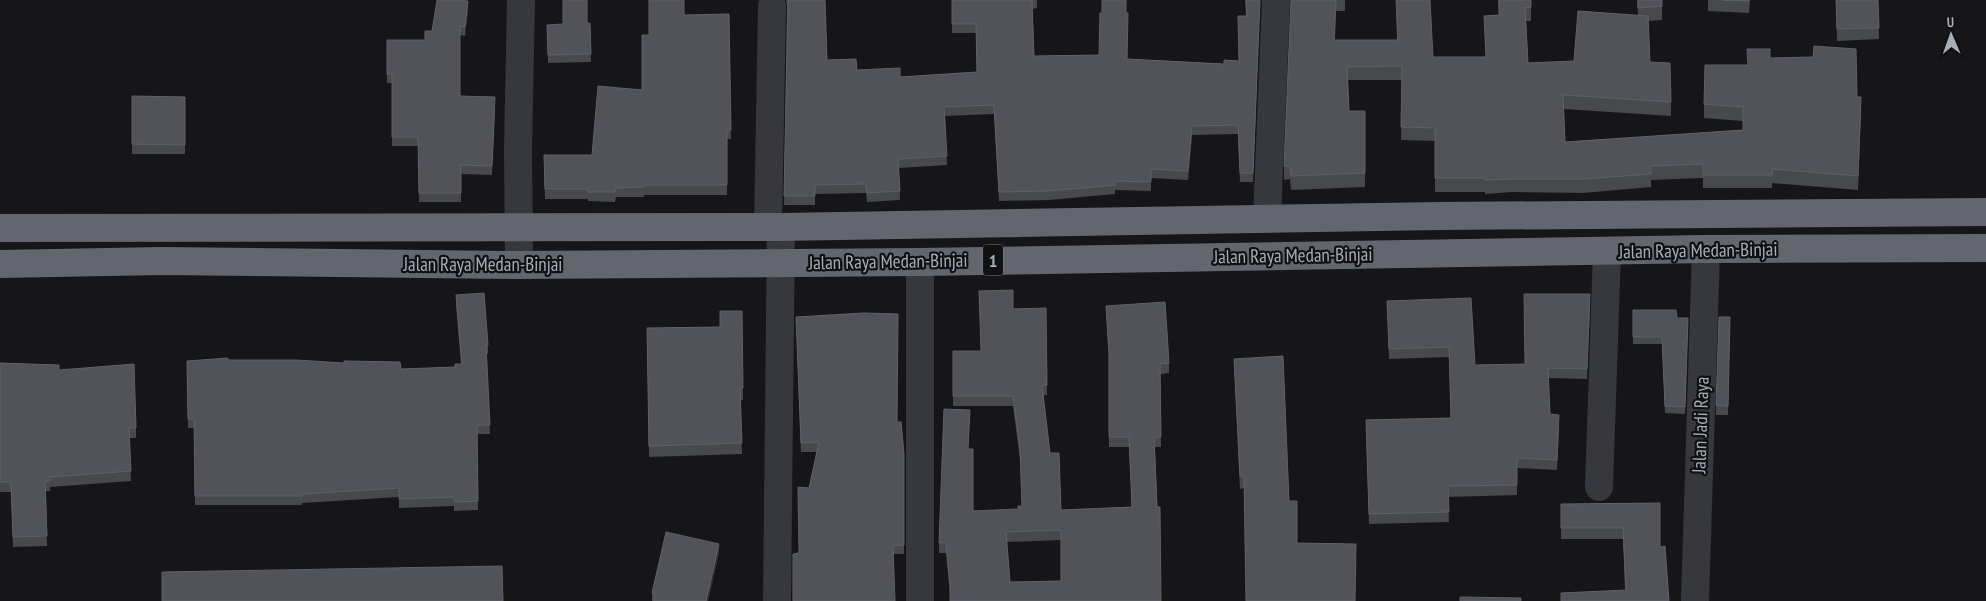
<svg xmlns="http://www.w3.org/2000/svg" width="1986" height="601" font-family="'PT Sans Narrow',sans-serif">
  <rect width="100%" height="100%" fill="#161618"/>
  <g fill="none" stroke-linecap="round" stroke-linejoin="round">
    <path stroke="#37383d" stroke-width="28" d="M 1267,218 L 1276,0
      M 768,227 L 772,6
      M 920,262 L 920,601
      M 519,265 L 518,149 L 521,0
      M 1599,487 L 1607,251
      M 777,601 L 781,227
      M 1695,601 L 1706,249"/>
    <path stroke="#63666e" stroke-width="28" d="M 0,228 L 781,227 L 1440,216 L 1986,212
      M 0,264 L 161,261 L 519,265 L 920,262 L 1706,249 L 1986,248"/>
  </g>
  <path fill="#47494d" fill-rule="evenodd" d="M 786,0 L 825,0 L 827,60 L 857,70 L 900,77 L 977,72 L 976,33 L 952,33 L 952,0 L 1037,0 L 1037,8 L 1032,9 L 1034,56 L 1128,59 L 1224,64 L 1239,61 L 1246,16 L 1245,0 L 1260,0 L 1253,182 L 1240,182 L 1238,134 L 1192,135 L 1188,180 L 1151,178 L 1151,191 L 1115,190 L 1115,194 L 1049,200 L 999,201 L 994,114 L 945,116 L 947,165 L 899,168 L 900,200 L 867,202 L 866,193 L 815,194 L 815,205 L 784,205 L 787,6 Z
    M 1291,0 L 1345,0 L 1345,11 L 1336,11 L 1335,40 L 1397,40 L 1396,0 L 1433,57 L 1486,57 L 1484,16 L 1499,15 L 1498,0 L 1531,0 L 1531,21 L 1526,21 L 1528,63 L 1574,61 L 1638,15 L 1637,0 L 1662,0 L 1662,20 L 1648,21 L 1650,62 L 1671,102 L 1671,116 L 1564,109 L 1565,142 L 1743,130 L 1743,121 L 1704,118 L 1704,104 L 1747,65 L 1770,58 L 1857,97 L 1861,111 L 1858,190 L 1772,183 L 1772,188 L 1703,188 L 1703,178 L 1651,180 L 1651,187 L 1583,193 L 1512,192 L 1485,194 L 1485,192 L 1435,192 L 1435,141 L 1401,140 L 1402,80 L 1348,80 L 1349,111 L 1365,111 L 1365,187 L 1291,190 L 1290,179 L 1284,180 L 1284,166 Z
    M 1708,0 L 1750,0 L 1749,13 L 1708,11 Z
    M 1836,0 L 1878,0 L 1879,39 L 1837,41 Z
    M 468,10 L 465,36 L 460,35 L 460,96 L 495,106 L 492,175 L 461,174 L 461,202 L 419,202 L 418,146 L 392,146 L 392,83 L 387,83 L 387,40 L 425,40 L 432,31 Z
    M 729,14 L 731,139 L 727,139 L 727,195 L 644,195 L 644,197 L 616,197 L 615,202 L 588,201 L 588,199 L 545,199 L 544,155 L 592,155 L 642,90 L 649,35 L 684,15 Z
    M 590,23 L 591,62 L 548,63 L 547,25 Z
    M 132,96 L 185,97 L 185,154 L 132,154 Z
    M 456,295 L 488,345 L 488,354 L 486,354 L 490,434 L 477,434 L 478,510 L 454,511 L 454,506 L 399,508 L 399,497 L 302,503 L 302,505 L 195,505 L 194,428 L 188,428 L 187,361 L 228,360 L 344,363 L 401,369 L 455,367 L 461,364 L 456,304 Z
    M 1387,301 L 1475,365 L 1525,364 L 1590,304 L 1587,379 L 1548,378 L 1550,414 L 1559,425 L 1557,470 L 1517,468 L 1517,495 L 1448,497 L 1449,522 L 1369,524 L 1366,420 L 1451,418 L 1449,357 L 1389,359 Z
    M 1106,306 L 1169,363 L 1169,373 L 1160,374 L 1161,447 L 1155,447 L 1161,601 L 950,594 L 946,553 L 939,553 L 939,543 L 969,449 L 973,511 L 1018,509 L 1022,506 L 1020,459 L 1013,406 L 953,406 L 953,351 L 981,351 L 1013,309 L 1046,308 L 1047,395 L 1043,395 L 1050,453 L 1061,510 L 1132,507 L 1129,447 L 1109,447 L 1109,363 ZM 1061,540 L 1061,581 L 1010,582 L 1007,542 Z
    M 1633,310 L 1677,318 L 1688,318 L 1685,414 L 1665,413 L 1662,344 L 1633,344 Z
    M 742,311 L 743,400 L 740,400 L 742,454 L 649,457 L 647,328 L 720,327 Z
    M 796,317 L 897,422 L 904,454 L 904,554 L 799,553 L 809,488 L 817,452 L 801,452 Z
    M 1730,317 L 1728,415 L 1716,415 L 1716,405 Z
    M 1234,359 L 1289,501 L 1246,601 L 1244,488 L 1240,489 Z
    M 0,363 L 59,370 L 136,428 L 136,438 L 129,438 L 131,481 L 50,487 L 50,491 L 46,491 L 47,546 L 13,547 L 11,492 L 0,492 Z
    M 1660,503 L 1660,547 L 1625,590 L 1623,539 L 1561,539 L 1561,504 Z
    M 719,553 L 708,601 L 652,601 L 652,593 Z"/>
  <path fill="#2f3033" d="M 1336,0 L 1336,11 L 1334,54 L 1334,40 Z
    M 468,1 L 468,10 L 465,36 L 465,27 Z
    M 1861,97 L 1861,111 L 1858,190 L 1858,176 Z
    M 1192,126 L 1192,135 L 1188,180 L 1188,171 Z
    M 719,544 L 719,553 L 708,601 L 706,601 Z"/>
  <path fill="#525359" stroke="#5f6168" fill-rule="evenodd" d="M 437,0 L 460,0 L 468,1 L 465,27 L 460,26 L 460,96 L 495,97 L 492,166 L 461,165 L 461,193 L 419,193 L 418,137 L 392,137 L 392,74 L 387,74 L 387,40 L 425,40 L 425,31 L 432,31 Z
    M 563,0 L 587,0 L 587,23 L 590,23 L 591,54 L 548,55 L 547,25 L 563,24 Z
    M 649,0 L 684,0 L 684,15 L 729,14 L 731,130 L 727,130 L 727,185 L 644,185 L 644,187 L 616,188 L 615,192 L 588,192 L 588,189 L 545,189 L 544,155 L 592,155 L 598,86 L 642,90 L 642,35 L 649,35 Z
    M 788,0 L 825,0 L 827,60 L 856,59 L 857,70 L 900,68 L 900,77 L 977,72 L 976,24 L 952,24 L 952,0 L 1032,0 L 1034,56 L 1099,55 L 1100,13 L 1102,13 L 1102,0 L 1126,0 L 1126,13 L 1128,13 L 1127,59 L 1224,64 L 1224,60 L 1239,61 L 1238,16 L 1247,16 L 1246,0 L 1260,0 L 1253,173 L 1240,173 L 1238,125 L 1192,126 L 1188,171 L 1151,169 L 1151,182 L 1115,181 L 1115,185 L 1049,191 L 999,192 L 994,105 L 944,107 L 947,156 L 898,159 L 900,191 L 867,193 L 866,184 L 815,185 L 815,196 L 784,196 Z
    M 1291,0 L 1336,0 L 1334,40 L 1398,40 L 1396,0 L 1430,0 L 1433,57 L 1486,57 L 1484,16 L 1499,15 L 1499,0 L 1531,0 L 1531,7 L 1525,8 L 1528,63 L 1574,61 L 1578,11 L 1648,16 L 1650,62 L 1670,63 L 1671,102 L 1563,95 L 1565,142 L 1743,130 L 1743,107 L 1704,104 L 1705,65 L 1748,65 L 1747,49 L 1770,49 L 1770,58 L 1813,57 L 1814,46 L 1856,49 L 1857,97 L 1861,97 L 1858,176 L 1772,169 L 1772,175 L 1703,175 L 1703,164 L 1651,166 L 1651,174 L 1583,179 L 1512,179 L 1485,180 L 1485,178 L 1435,178 L 1435,128 L 1401,127 L 1402,66 L 1347,67 L 1349,111 L 1365,111 L 1365,173 L 1291,176 L 1290,166 L 1284,166 Z
    M 1638,0 L 1662,0 L 1662,6 L 1638,8 Z
    M 1722,0 L 1749,0 L 1749,1 Z
    M 1836,0 L 1878,0 L 1879,28 L 1837,29 Z
    M 132,96 L 185,97 L 185,145 L 132,144 Z
    M 1013,290 L 1013,309 L 1046,308 L 1047,385 L 1042,385 L 1050,453 L 1059,453 L 1061,510 L 1132,507 L 1129,437 L 1109,437 L 1109,353 L 1106,306 L 1165,302 L 1169,363 L 1160,364 L 1161,437 L 1154,437 L 1157,507 L 1160,507 L 1161,601 L 950,601 L 950,585 L 946,543 L 939,543 L 944,409 L 970,410 L 968,449 L 973,449 L 973,511 L 1018,509 L 1018,506 L 1022,506 L 1020,449 L 1013,396 L 953,396 L 953,351 L 981,351 L 979,291 ZM 1061,530 L 1061,581 L 1010,582 L 1006,532 Z
    M 484,293 L 488,345 L 486,345 L 490,425 L 477,425 L 478,501 L 454,502 L 454,497 L 399,499 L 399,488 L 302,494 L 302,496 L 195,496 L 194,419 L 188,419 L 187,361 L 228,358 L 228,360 L 296,360 L 344,363 L 344,361 L 400,362 L 401,369 L 455,367 L 455,364 L 462,364 L 456,295 Z
    M 1524,294 L 1590,294 L 1587,369 L 1548,368 L 1550,414 L 1559,415 L 1557,460 L 1517,458 L 1517,485 L 1448,486 L 1449,512 L 1369,514 L 1366,420 L 1451,418 L 1449,347 L 1389,349 L 1387,301 L 1471,298 L 1475,365 L 1525,364 Z
    M 1633,310 L 1676,310 L 1677,318 L 1688,318 L 1685,407 L 1665,406 L 1662,337 L 1633,337 Z
    M 720,311 L 742,311 L 743,388 L 740,388 L 742,443 L 649,446 L 647,328 L 720,327 Z
    M 864,313 L 898,314 L 897,422 L 901,422 L 904,454 L 904,545 L 893,546 L 895,601 L 793,601 L 793,554 L 799,553 L 798,487 L 809,488 L 819,442 L 801,443 L 796,317 Z
    M 1719,317 L 1730,317 L 1728,406 L 1716,405 Z
    M 1283,356 L 1289,501 L 1297,501 L 1297,543 L 1356,544 L 1355,601 L 1246,601 L 1244,476 L 1240,476 L 1234,359 Z
    M 0,363 L 59,365 L 59,370 L 134,364 L 136,428 L 129,428 L 131,471 L 50,477 L 50,481 L 45,481 L 47,536 L 13,537 L 11,482 L 0,482 Z
    M 1660,503 L 1660,547 L 1665,546 L 1669,601 L 1561,601 L 1561,593 L 1626,590 L 1623,528 L 1561,528 L 1561,504 Z
    M 666,532 L 719,544 L 706,601 L 654,601 L 655,594 L 652,593 Z
    M 502,566 L 503,601 L 162,601 L 162,572 Z
    M 1460,597 L 1521,598 L 1521,601 L 1460,601 Z"/>
  <g text-anchor="middle" dominant-baseline="central" stroke-width="4.5" stroke-linejoin="round" paint-order="stroke">
    <rect fill="#111113" stroke="#7b7e86" stroke-width="1" x="983" y="244.5" width="20" height="31" rx="4"/>
    <g font-size="18" font-weight="bold" fill="#a8adb8">
      <text x="993" y="260">1</text>
    </g>
    <g font-size="19" fill="#a8adb8" stroke="#111113">
      <text transform="translate(1698 250) rotate(-1)">Jalan Raya Medan-Binjai</text>
      <text transform="translate(1293 255) rotate(-1)">Jalan Raya Medan-Binjai</text>
      <text transform="translate(888 261) rotate(-1)">Jalan Raya Medan-Binjai</text>
      <text x="483" y="264">Jalan Raya Medan-Binjai</text>
      <text transform="translate(1700 425) rotate(-88)">Jalan Jadi Raya</text>
    </g>
  </g>
  <g transform="translate(1951 35) rotate(358)" stroke="#111113" stroke-width="4" paint-order="stroke">
  <path d="M0-4L9 19L0 12L-9 19Z" fill="#a8adb8"/>
  <text y="-8" font-size="14" font-weight="bold" text-anchor="middle" fill="#a8adb8">U</text>
  </g>
</svg>
